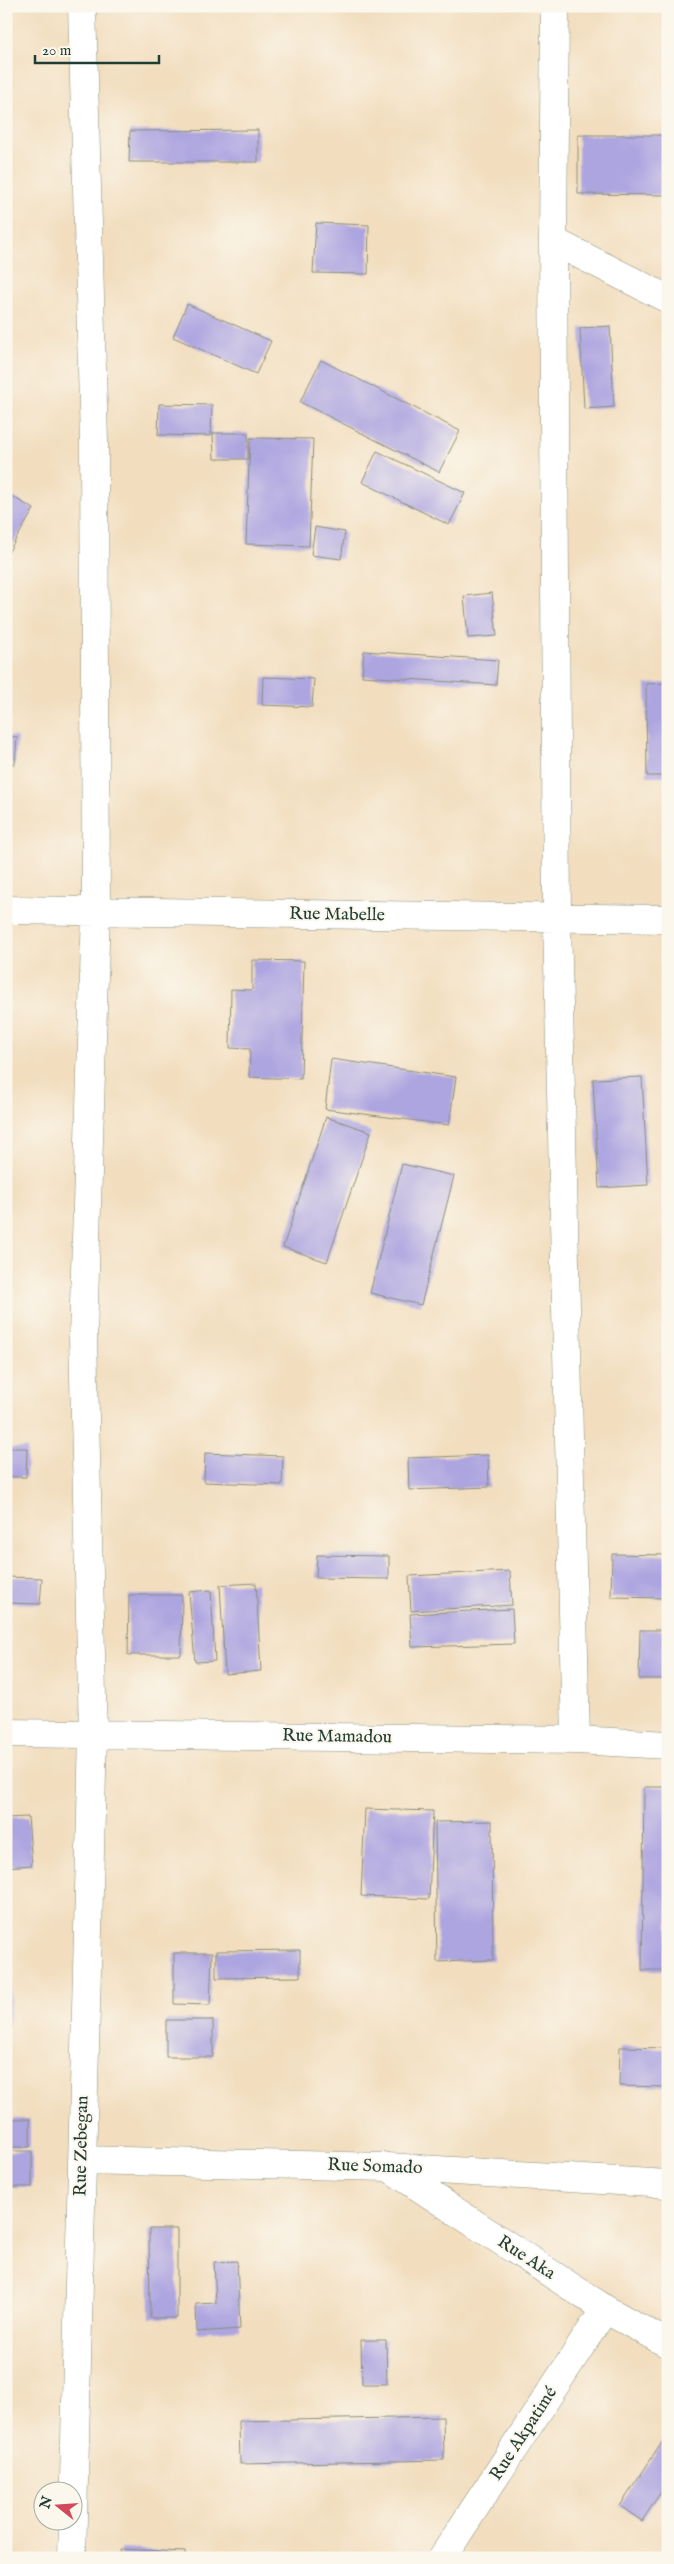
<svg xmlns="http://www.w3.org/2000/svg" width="674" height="2564" font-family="'IM FELL English',serif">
  <rect width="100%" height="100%" fill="#fbf7ec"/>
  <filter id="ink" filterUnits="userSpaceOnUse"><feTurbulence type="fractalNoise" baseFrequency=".02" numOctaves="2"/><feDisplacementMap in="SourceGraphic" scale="10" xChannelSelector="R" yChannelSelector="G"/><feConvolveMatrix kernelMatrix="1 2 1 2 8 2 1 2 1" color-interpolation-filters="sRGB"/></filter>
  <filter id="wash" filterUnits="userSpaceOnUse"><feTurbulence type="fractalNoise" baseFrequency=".0096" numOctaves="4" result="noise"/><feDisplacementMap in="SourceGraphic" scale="20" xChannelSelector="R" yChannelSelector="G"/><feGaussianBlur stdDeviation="1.12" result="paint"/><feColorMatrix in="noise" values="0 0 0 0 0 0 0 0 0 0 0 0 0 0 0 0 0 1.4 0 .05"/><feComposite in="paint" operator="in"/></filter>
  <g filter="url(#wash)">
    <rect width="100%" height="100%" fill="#f2debf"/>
    <g id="blocks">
      <path fill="#ada5e0" d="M 258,130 L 258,162 L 129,162 L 130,131 Z
        M 578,135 L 668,135 L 668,195 L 578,194 Z
        M 316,223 L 369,225 L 368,274 L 313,273 Z
        M 187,304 L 271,341 L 256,374 L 173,337 Z
        M 610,326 L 614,407 L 584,409 L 580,328 Z
        M 321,360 L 460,431 L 439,472 L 300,402 Z
        M 159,404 L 212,405 L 211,436 L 158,435 Z
        M 213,433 L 248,433 L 248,459 L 214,459 Z
        M 250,438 L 313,439 L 309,546 L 246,544 Z
        M 377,451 L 465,493 L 449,525 L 362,482 Z
        M 6,493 L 34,509 L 6,556 Z
        M 315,527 L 345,532 L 341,559 L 311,555 Z
        M 492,593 L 497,636 L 468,638 L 464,596 Z
        M 364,651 L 498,660 L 496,685 L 362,676 Z
        M 263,677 L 314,679 L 312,707 L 262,705 Z
        M 668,683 L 668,776 L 647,776 L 646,684 Z
        M 6,736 L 17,737 L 15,764 L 6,763 Z
        M 252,960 L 304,961 L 301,1079 L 249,1077 L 250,1049 L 230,1048 L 231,989 L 252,990 Z
        M 331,1059 L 456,1077 L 449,1125 L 325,1109 Z
        M 642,1077 L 648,1185 L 599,1188 L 593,1079 Z
        M 326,1117 L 371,1132 L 327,1262 L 283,1247 Z
        M 402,1164 L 454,1176 L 421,1305 L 370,1293 Z
        M 6,1448 L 27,1448 L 26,1477 L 6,1477 Z
        M 205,1453 L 283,1456 L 282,1485 L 204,1482 Z
        M 488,1455 L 489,1487 L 409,1490 L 408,1458 Z
        M 612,1554 L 668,1555 L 668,1598 L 611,1597 Z
        M 317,1555 L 389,1556 L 389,1579 L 316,1578 Z
        M 510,1571 L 512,1605 L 411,1611 L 409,1576 Z
        M 6,1577 L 42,1578 L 40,1604 L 6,1603 Z
        M 256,1583 L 261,1671 L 225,1674 L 220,1585 Z
        M 211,1590 L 215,1661 L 195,1662 L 189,1592 Z
        M 129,1595 L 182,1595 L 181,1655 L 128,1655 Z
        M 512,1609 L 514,1644 L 412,1647 L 410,1614 Z
        M 640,1630 L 668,1630 L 668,1679 L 639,1679 Z
        M 644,1787 L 668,1787 L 668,1970 L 642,1970 Z
        M 365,1809 L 433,1811 L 429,1899 L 361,1896 Z
        M 28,1817 L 32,1865 L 6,1867 L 6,1818 Z
        M 492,1821 L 493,1960 L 437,1962 L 435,1822 Z
        M 300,1950 L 300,1977 L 216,1978 L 216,1951 Z
        M 174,1953 L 212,1953 L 210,2005 L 174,2004 Z
        M 6,1973 L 11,1973 L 9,2025 L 6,2025 Z
        M 166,2020 L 213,2020 L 213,2057 L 166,2057 Z
        M 620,2047 L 668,2048 L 668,2087 L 619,2086 Z
        M 6,2119 L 30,2119 L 30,2147 L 6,2147 Z
        M 6,2151 L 32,2151 L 32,2187 L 6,2187 Z
        M 149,2229 L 177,2229 L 177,2318 L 150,2318 Z
        M 237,2261 L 240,2329 L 197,2332 L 196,2304 L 216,2303 L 214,2262 Z
        M 361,2340 L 386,2340 L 387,2384 L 362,2384 Z
        M 443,2417 L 444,2460 L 240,2464 L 239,2421 Z
        M 665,2438 L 668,2440 L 668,2481 L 642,2521 L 620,2506 Z
        M 120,2549 L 185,2552 L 185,2558 L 120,2558 Z"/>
    </g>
  </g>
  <g filter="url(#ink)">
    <use href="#blocks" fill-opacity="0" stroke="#888e7a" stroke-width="1"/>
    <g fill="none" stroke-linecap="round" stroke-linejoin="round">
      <g stroke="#888e7a" stroke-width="29">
        <path id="street" d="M 555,6 L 553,241 L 557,919 L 576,1740
          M 553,241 L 668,299
          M 6,910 L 668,919
          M 6,1733 L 576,1740 L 668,1745
          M 82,2160 L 387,2167 L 668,2184
          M 388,2167 L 605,2309 L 668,2344
          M 72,2558 L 93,1734 L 83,1337 L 96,910 L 94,442 L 82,6
          M 442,2558 L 605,2309"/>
      </g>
      <use href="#street" stroke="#fff" stroke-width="28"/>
    </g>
  </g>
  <g text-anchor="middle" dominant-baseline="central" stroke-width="4" stroke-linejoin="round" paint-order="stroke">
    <g font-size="18" fill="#1f3d34" stroke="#fbf7ec">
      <text transform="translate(337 915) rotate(1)">Rue Mabelle</text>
      <text transform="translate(337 1737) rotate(1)">Rue Mamadou</text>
      <text transform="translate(82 2146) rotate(-89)">Rue Zebegan</text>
      <text transform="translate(375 2167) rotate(2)">Rue Somado</text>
      <text transform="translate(526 2258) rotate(33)">Rue Aka</text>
      <text transform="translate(524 2434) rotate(-57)">Rue Akpatimé</text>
    </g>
  </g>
  <rect width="674" height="2564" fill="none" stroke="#fbf7ec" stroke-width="25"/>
  <g transform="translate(58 2506) rotate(287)"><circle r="24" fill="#fbf7ec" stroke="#a3ada2"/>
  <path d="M0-4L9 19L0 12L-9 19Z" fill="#d1495b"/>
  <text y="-8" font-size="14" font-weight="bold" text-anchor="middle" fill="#1f3d34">N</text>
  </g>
  <path d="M35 55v8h124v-8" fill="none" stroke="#1f3d34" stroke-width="2.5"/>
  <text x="42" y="55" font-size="15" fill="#1f3d34" stroke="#fbf7ec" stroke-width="4" paint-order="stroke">20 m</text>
</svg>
